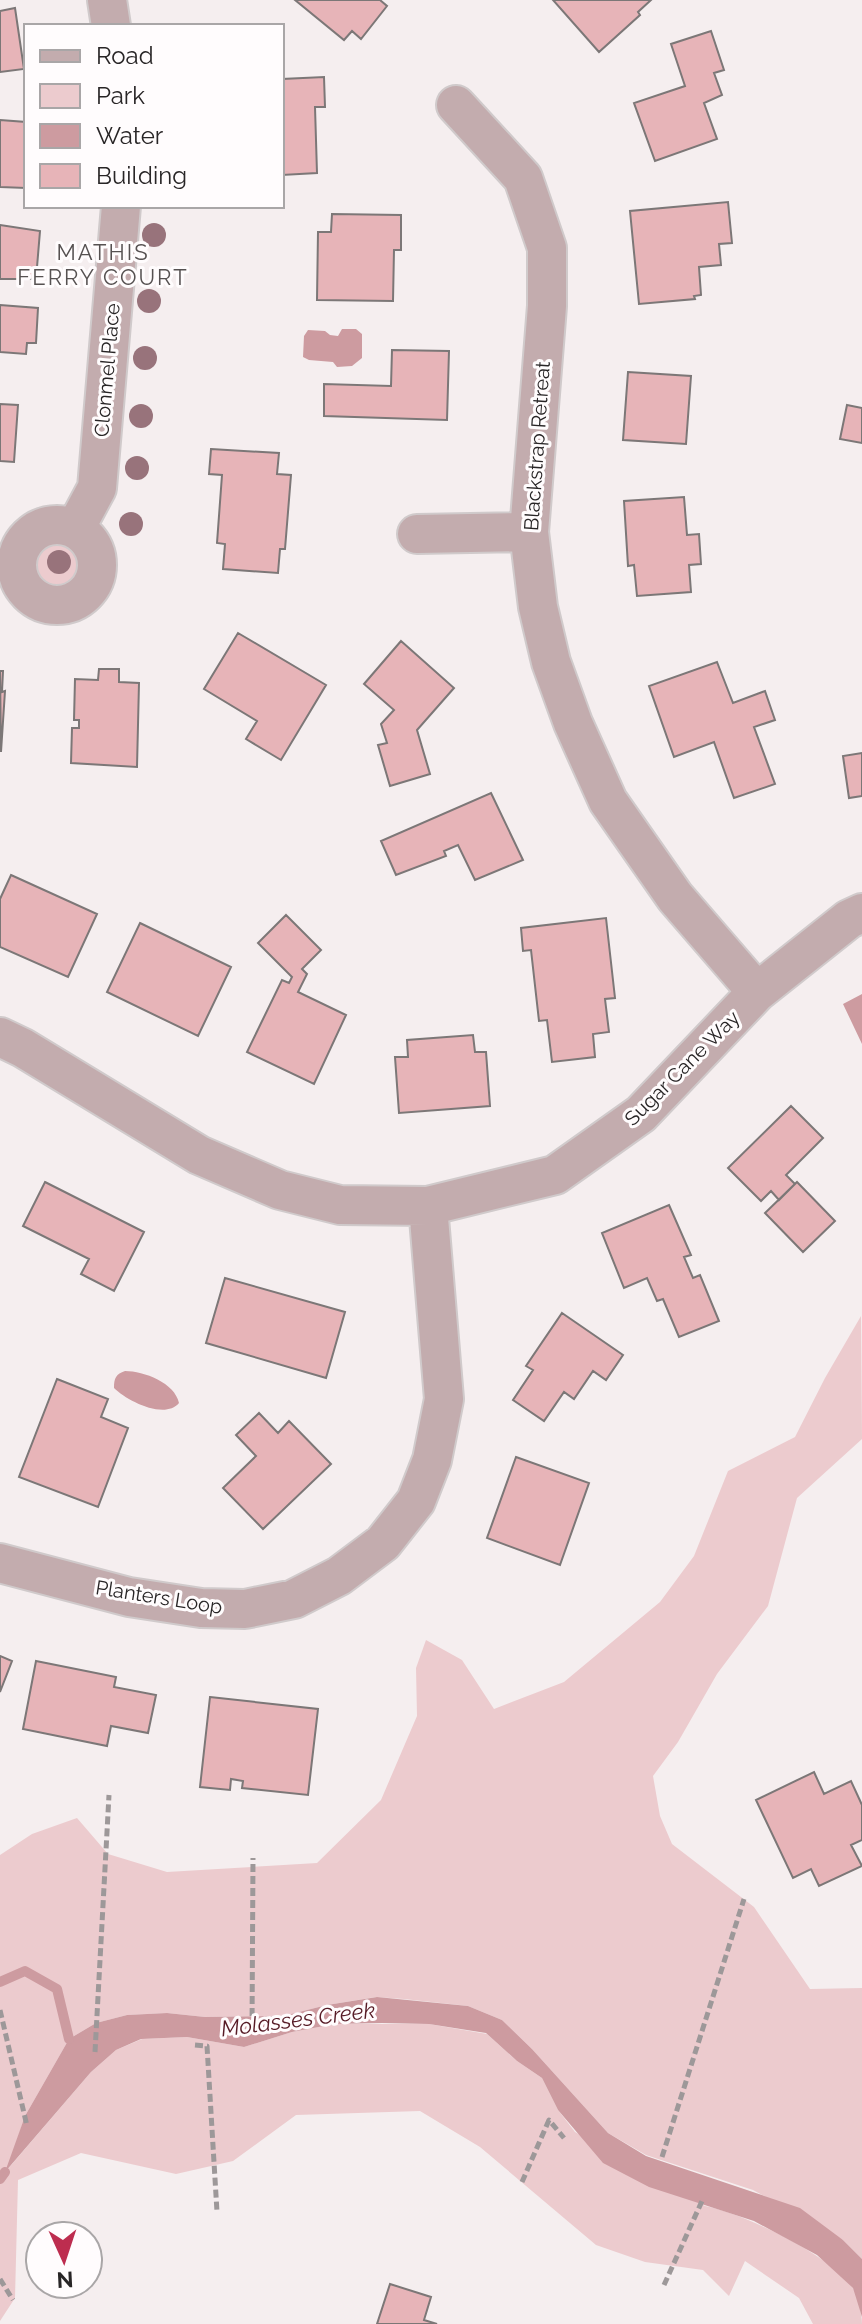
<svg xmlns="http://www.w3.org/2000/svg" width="862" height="2324" font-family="Raleway,sans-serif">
  <rect width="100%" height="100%" fill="#f5eeef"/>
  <path fill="#eccbce" d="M36 564a22 22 0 1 1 44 0a22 22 0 1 1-44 0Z
    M 861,1316 L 862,1439 L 797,1498 L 768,1606 L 717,1674 L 678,1742 L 653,1776 L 660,1816 L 672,1844 L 754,1907 L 810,1989 L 862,1988 L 862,2259 L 843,2240 L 753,2190 L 646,2155 L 608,2133 L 532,2049 L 502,2020 L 468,2006 L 404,1999 L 376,1997 L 327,2005 L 283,2016 L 205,2017 L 167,2013 L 127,2015 L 96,2023 L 69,2039 L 25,2116 L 7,2170 L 91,2072 L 116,2050 L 142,2039 L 187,2037 L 244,2047 L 292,2032 L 335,2024 L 429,2024 L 487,2034 L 517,2061 L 542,2078 L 558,2110 L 575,2132 L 705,2206 C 745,2214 829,2254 853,2288 C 858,2296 862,2314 862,2324 L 813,2324 L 799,2298 L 745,2261 L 729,2296 L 703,2270 L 645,2262 L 596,2245 L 480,2147 L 420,2111 L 296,2115 L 233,2161 L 176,2174 L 81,2153 L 18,2180 L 15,2298 L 0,2321 L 0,1855 L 32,1834 L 77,1818 L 108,1854 L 167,1872 L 317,1863 L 381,1800 L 417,1716 L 416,1668 L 426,1640 L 462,1660 L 494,1709 L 564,1682 L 660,1602 L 694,1556 L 728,1471 L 795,1437 L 825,1378 Z"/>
  <path fill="#cd9ba0" d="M 342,329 L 356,329 L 362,334 L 362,358 L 352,366 L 337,367 L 333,362 L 309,360 L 303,357 L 304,336 L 308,330 L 325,331 L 330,335 L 338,336 Z
    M 862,994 L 862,1044 L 843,1004 Z
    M 125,1371 C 144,1371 175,1383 179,1403 C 165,1420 127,1401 114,1388 C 114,1378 116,1374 125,1371 Z
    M 377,1997 L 468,2006 L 502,2020 L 532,2049 L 608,2133 L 646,2156 L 800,2208 L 843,2240 L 862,2259 L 862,2317 L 853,2288 L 817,2255 L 754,2221 L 649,2187 L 603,2163 L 558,2110 L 542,2078 L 517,2061 L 486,2033 L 429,2024 L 382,2023 L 335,2024 L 292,2032 L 244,2047 L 187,2037 L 141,2039 L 116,2050 L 91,2072 L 5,2172 L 25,2116 L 69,2039 L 96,2023 L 127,2015 L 167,2013 L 205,2017 L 283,2016 L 327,2005 Z"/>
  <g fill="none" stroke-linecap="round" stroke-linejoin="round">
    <path stroke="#cd9ba0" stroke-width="10" d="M 0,1982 L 25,1971 L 57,1989 L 69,2039
      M 0,2179 L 5,2172"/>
  </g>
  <path fill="#e7b4b8" stroke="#7c7777" stroke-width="2" d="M 295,0 L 380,0 L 387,6 L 361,39 L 352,31 L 344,40 Z
    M 553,0 L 651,0 L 638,12 L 640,15 L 599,52 Z
    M 15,8 L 24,69 L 0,72 L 0,11 Z
    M 711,31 L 724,70 L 714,73 L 722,95 L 704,103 L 717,139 L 655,161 L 634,103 L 685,86 L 671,44 Z
    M 324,77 L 325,107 L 315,107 L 317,173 L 282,175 L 282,79 Z
    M 0,120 L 26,122 L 26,188 L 0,187 Z
    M 728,202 L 732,243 L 719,244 L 721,265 L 699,267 L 701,295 L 694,296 L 695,299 L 639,304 L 630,211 Z
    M 332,214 L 401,215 L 401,250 L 394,250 L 393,301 L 317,300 L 318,232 L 331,232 Z
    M 0,225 L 40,231 L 36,279 L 0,279 Z
    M 0,305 L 38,308 L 36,343 L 27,343 L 26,354 L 0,352 Z
    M 392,350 L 449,351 L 447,420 L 324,416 L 324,384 L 391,386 Z
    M 628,372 L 691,376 L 686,444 L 623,440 Z
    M 0,404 L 18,405 L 14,462 L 0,461 Z
    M 847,405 L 862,408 L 862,443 L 840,439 Z
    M 211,449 L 279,453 L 277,474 L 291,475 L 285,549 L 280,549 L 278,573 L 223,569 L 225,544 L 217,543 L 222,475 L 209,474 Z
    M 684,497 L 687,535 L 699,534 L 701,564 L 689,565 L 691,592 L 637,596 L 634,565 L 628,566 L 624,501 Z
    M 238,633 L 326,685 L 281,760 L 246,739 L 257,721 L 204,689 Z
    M 401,641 L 454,688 L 417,730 L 430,774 L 390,786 L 378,745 L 387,743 L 381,724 L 394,710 L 364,684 Z
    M 717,662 L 733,703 L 765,691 L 775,720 L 754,727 L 775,784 L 734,798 L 714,742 L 674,757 L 649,686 Z
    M 99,669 L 119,669 L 119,682 L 139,683 L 137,767 L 71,763 L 72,728 L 79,728 L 79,720 L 74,720 L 75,679 L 98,680 Z
    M 0,671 L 3,671 L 2,692 L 5,691 L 1,752 Z
    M 862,753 L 862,796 L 849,798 L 843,756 Z
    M 491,793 L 523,860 L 475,880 L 458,845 L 444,851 L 446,856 L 396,875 L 381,841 Z
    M 11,875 L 97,914 L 68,977 L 0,947 L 0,899 Z
    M 286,915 L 321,950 L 302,969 L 307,974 L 298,992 L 346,1015 L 314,1084 L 247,1052 L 282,980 L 289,983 L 292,977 L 258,943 Z
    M 606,918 L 615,998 L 605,999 L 609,1032 L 593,1034 L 595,1057 L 552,1062 L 547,1020 L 539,1021 L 531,950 L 523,951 L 521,928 Z
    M 140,923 L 231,967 L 198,1036 L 107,992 Z
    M 473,1035 L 475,1052 L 486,1052 L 490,1106 L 399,1113 L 395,1057 L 408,1057 L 407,1040 Z
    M 791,1106 L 823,1138 L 786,1175 L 795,1184 L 779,1200 L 771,1191 L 761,1201 L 728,1168 Z
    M 45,1182 L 144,1232 L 114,1291 L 81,1274 L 89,1259 L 23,1226 Z
    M 797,1182 L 835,1221 L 803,1252 L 765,1213 Z
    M 669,1205 L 691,1255 L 684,1257 L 693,1278 L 700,1275 L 719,1321 L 679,1337 L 663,1299 L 657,1301 L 647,1278 L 624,1288 L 602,1233 Z
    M 225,1278 L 345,1312 L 326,1378 L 206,1343 Z
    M 562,1313 L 623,1355 L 606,1380 L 593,1371 L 574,1399 L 564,1392 L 544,1421 L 513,1400 L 533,1370 L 526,1366 Z
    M 57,1379 L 108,1399 L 101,1417 L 128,1428 L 98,1507 L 19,1477 Z
    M 259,1413 L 278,1433 L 289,1421 L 331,1464 L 263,1529 L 223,1488 L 256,1456 L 236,1435 Z
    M 516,1457 L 589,1483 L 560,1565 L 487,1538 Z
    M 0,1656 L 12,1661 L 0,1692 Z
    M 36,1661 L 116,1677 L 114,1687 L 156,1695 L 148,1733 L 111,1726 L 107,1746 L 23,1729 Z
    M 210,1697 L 318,1709 L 308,1795 L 242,1788 L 243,1781 L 231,1779 L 230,1790 L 200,1787 Z
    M 814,1772 L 824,1794 L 851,1781 L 862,1805 L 862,1840 L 851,1845 L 862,1866 L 819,1886 L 811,1869 L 793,1878 L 756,1800 Z
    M 390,2284 L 431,2297 L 424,2320 L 437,2324 L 377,2324 Z"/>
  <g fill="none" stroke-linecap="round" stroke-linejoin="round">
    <g stroke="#d0cacb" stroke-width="42">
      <path id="minor" d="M 107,0 L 111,26
        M 456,105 L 523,178 L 547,248 L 547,306 L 529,532 L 538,607 L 551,662 L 573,723 L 608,801 L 675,897 L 757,992
        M17 565a40 40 0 1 1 80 0a40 40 0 1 1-80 0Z
        M 75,529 L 97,488 L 121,206
        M 417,534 L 529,532
        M 0,1037 L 23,1048 L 199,1155 L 280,1190 L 340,1205 L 428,1206 L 555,1175 L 641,1114 L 757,992 L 849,919 L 862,913
        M 0,1563 L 129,1597 L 201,1608 L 245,1609 L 294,1599 L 339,1576 L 383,1543 L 416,1501 L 432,1460 L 444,1399 L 428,1206"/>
    </g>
    <path stroke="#9d9899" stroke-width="5" stroke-dasharray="8 4" stroke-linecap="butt" d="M 0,2010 L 27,2126
      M 252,2028 L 253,1858
      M 195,2045 L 207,2046 L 217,2212
      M 95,2052 L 109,1795
      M 662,2157 L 744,1899
      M 522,2182 L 549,2120 L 564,2138
      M 0,2279 L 13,2300
      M 664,2285 L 702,2201"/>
    <use href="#minor" stroke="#c3acae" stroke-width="38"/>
  </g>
  <g fill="#98737b">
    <circle cx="154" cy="235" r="12"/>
    <circle cx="149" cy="301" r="12"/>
    <circle cx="145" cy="358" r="12"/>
    <circle cx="141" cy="416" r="12"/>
    <circle cx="137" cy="468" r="12"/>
    <circle cx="131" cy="524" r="12"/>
    <circle cx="59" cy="562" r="12"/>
  </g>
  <g text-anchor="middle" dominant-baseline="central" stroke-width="6" stroke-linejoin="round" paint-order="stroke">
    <g font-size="20" fill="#282526" stroke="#fffcfd">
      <text transform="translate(107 370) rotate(-85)">Clonmel Place</text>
      <text transform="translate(537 446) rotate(-86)">Blackstrap Retreat</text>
      <text transform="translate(682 1068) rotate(-45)">Sugar Cane Way</text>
      <text transform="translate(159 1597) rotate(9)">Planters Loop</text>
    </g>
    <g font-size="22" letter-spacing="2" fill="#565151" stroke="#fffcfd">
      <text x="103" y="252">MATHIS<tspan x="103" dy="25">FERRY COURT</tspan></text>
    </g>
    <g font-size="22" font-style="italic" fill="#561a25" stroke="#fffcfd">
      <text transform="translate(298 2019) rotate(-7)">Molasses Creek</text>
    </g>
  </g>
  <rect x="24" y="24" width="260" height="184" fill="#fffcfd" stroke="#a9a6a7" stroke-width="2"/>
  <rect x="40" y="50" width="40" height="12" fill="#c3acae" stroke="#a9a6a7" stroke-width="2"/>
  <text x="96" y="64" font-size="24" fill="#282526">Road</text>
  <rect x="40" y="84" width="40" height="24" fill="#eccbce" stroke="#a9a6a7" stroke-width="2"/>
  <text x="96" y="104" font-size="24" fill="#282526">Park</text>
  <rect x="40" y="124" width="40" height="24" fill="#cd9ba0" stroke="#a9a6a7" stroke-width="2"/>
  <text x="96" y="144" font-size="24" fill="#282526">Water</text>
  <rect x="40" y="164" width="40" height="24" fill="#e7b4b8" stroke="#a9a6a7" stroke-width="2"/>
  <text x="96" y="184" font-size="24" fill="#282526">Building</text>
  <g transform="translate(64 2260) rotate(177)"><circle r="38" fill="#fffcfd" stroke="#a9a6a7" stroke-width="2"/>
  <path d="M0-6L14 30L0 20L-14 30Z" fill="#bd2d4f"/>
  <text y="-12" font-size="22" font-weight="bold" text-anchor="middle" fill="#282526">N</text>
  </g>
</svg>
